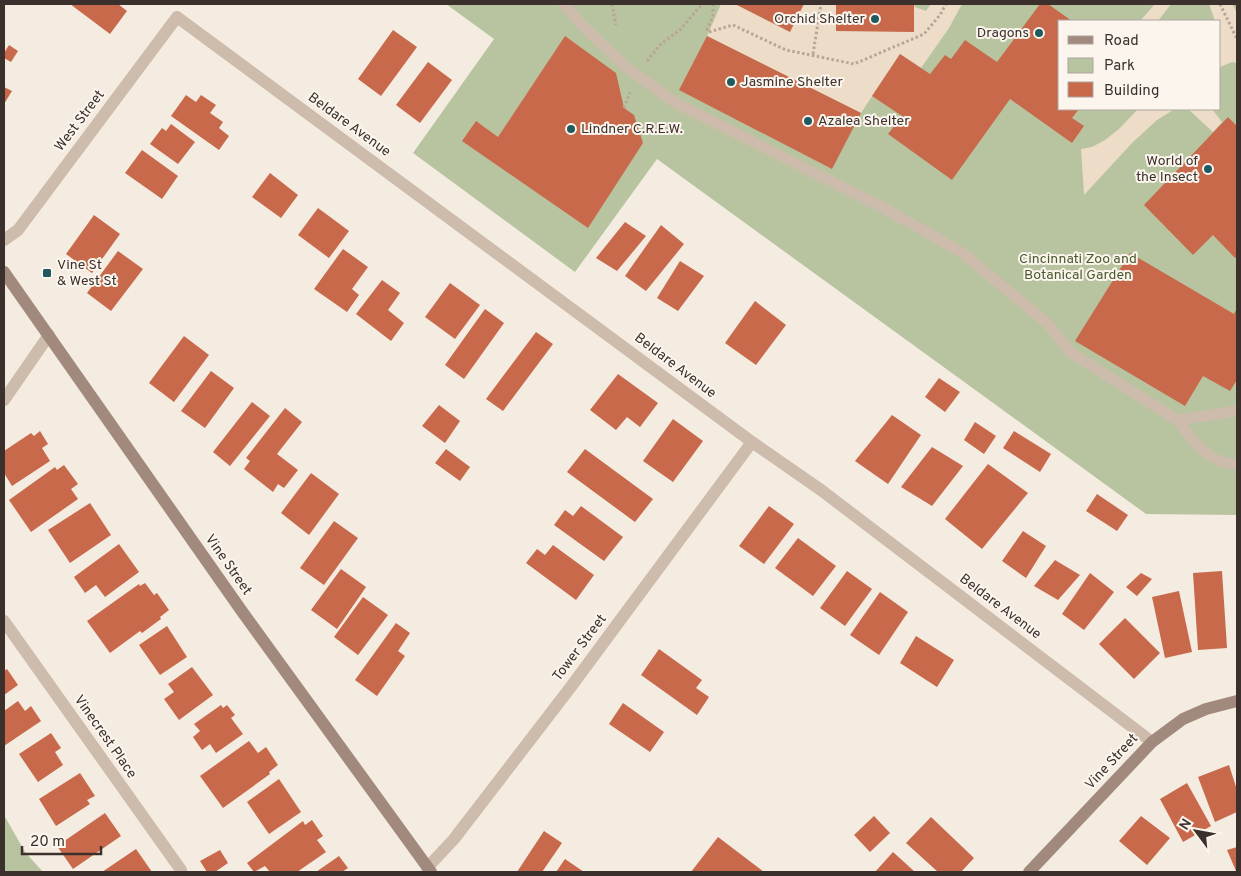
<svg xmlns="http://www.w3.org/2000/svg" width="1241" height="876" font-family="Overpass,sans-serif">
  <rect width="100%" height="100%" fill="#f4ebe1"/>
  <path fill="#b8c4a0" fill-rule="evenodd" d="M 446,4 L 1237,4 L 1237,515 L 1146,514 L 657,159 L 575,272 L 413,153 L 494,39 ZM 1060,21 L 1220,21 L 1220,109 L 1060,109 Z
    M 4,815 L 25,852 L 43,872 L 4,872 Z"/>
  <path fill="#ecdcc8" d="M 721,4 L 914,4 L 915,7 L 926,11 L 931,4 L 962,4 L 949,28 L 921,68 L 900,54 L 861,113 L 707,36 Z
    M 1155,4 L 1171,4 L 1158,21 L 1140,21 Z
    M 1209,4 L 1232,4 L 1237,13 L 1237,63 L 1232,62 L 1220,67 L 1220,21 L 1215,21 Z
    M 1138,109 L 1175,109 L 1157,120 L 1132,143 L 1084,195 L 1081,149 L 1092,147 L 1105,140 L 1119,129 Z
    M 1188,109 L 1212,109 L 1222,122 L 1213,132 Z"/>
  <path fill="#c8694b" d="M 70,4 L 118,4 L 127,11 L 110,34 Z
    M 735,4 L 804,4 L 790,32 Z
    M 836,4 L 914,4 L 914,32 L 836,31 Z
    M 1040,4 L 1048,4 L 1072,21 L 1060,21 L 1060,109 L 1079,109 L 1072,118 L 1084,126 L 1072,143 L 1010,99 L 952,180 L 888,134 L 902,116 L 872,96 L 900,54 L 930,74 L 945,55 L 951,59 L 965,40 L 997,62 Z
    M 393,30 L 417,47 L 381,96 L 358,79 Z
    M 565,36 L 616,73 L 624,108 L 634,115 L 643,143 L 588,228 L 462,141 L 476,121 L 498,137 Z
    M 707,36 L 861,113 L 832,169 L 679,90 Z
    M 9,45 L 18,51 L 11,62 L 4,58 L 4,53 Z
    M 428,62 L 452,80 L 420,123 L 396,105 Z
    M 4,87 L 12,91 L 4,104 Z
    M 186,95 L 196,102 L 201,95 L 216,105 L 210,113 L 223,122 L 219,128 L 229,136 L 219,150 L 171,116 Z
    M 1228,117 L 1237,126 L 1237,256 L 1235,258 L 1213,235 L 1193,255 L 1144,205 Z
    M 171,124 L 195,142 L 178,164 L 150,144 L 162,128 L 166,131 Z
    M 142,150 L 178,176 L 162,199 L 125,173 Z
    M 270,173 L 298,195 L 281,218 L 252,197 Z
    M 318,208 L 349,231 L 329,258 L 298,235 Z
    M 94,215 L 120,234 L 92,273 L 66,254 Z
    M 625,222 L 646,236 L 617,271 L 596,258 Z
    M 661,225 L 684,244 L 646,291 L 625,276 Z
    M 343,249 L 368,267 L 352,289 L 359,295 L 347,312 L 314,289 Z
    M 118,251 L 143,269 L 111,311 L 87,293 Z
    M 1130,253 L 1234,314 L 1237,308 L 1237,380 L 1230,391 L 1203,376 L 1185,406 L 1075,341 Z
    M 680,261 L 704,276 L 678,311 L 657,298 Z
    M 382,280 L 400,293 L 388,310 L 404,323 L 391,341 L 356,314 Z
    M 450,283 L 480,305 L 455,339 L 425,317 Z
    M 755,301 L 786,325 L 756,365 L 725,343 Z
    M 485,309 L 504,323 L 464,379 L 445,365 Z
    M 536,332 L 553,344 L 503,411 L 486,399 Z
    M 184,336 L 209,355 L 174,402 L 149,383 Z
    M 211,371 L 234,388 L 205,428 L 181,411 Z
    M 618,374 L 658,403 L 640,427 L 627,417 L 616,430 L 590,410 Z
    M 939,378 L 960,392 L 945,412 L 925,397 Z
    M 252,402 L 270,416 L 230,466 L 213,452 Z
    M 439,405 L 460,421 L 445,443 L 422,426 Z
    M 285,408 L 302,422 L 277,454 L 298,470 L 284,488 L 278,484 L 273,492 L 244,469 L 250,461 L 246,458 Z
    M 892,415 L 921,435 L 888,484 L 855,461 Z
    M 673,419 L 703,441 L 673,482 L 643,461 Z
    M 975,422 L 996,436 L 984,454 L 964,440 Z
    M 40,431 L 48,444 L 42,448 L 50,461 L 12,486 L 4,473 L 4,451 L 31,433 L 34,436 Z
    M 1014,431 L 1051,454 L 1040,472 L 1003,448 Z
    M 932,447 L 963,466 L 932,506 L 901,487 Z
    M 446,449 L 470,467 L 460,481 L 435,463 Z
    M 585,449 L 653,499 L 635,522 L 567,472 Z
    M 988,464 L 1028,493 L 982,549 L 945,519 Z
    M 64,465 L 78,484 L 71,489 L 78,499 L 31,532 L 9,500 L 55,467 L 57,470 Z
    M 311,473 L 339,494 L 309,535 L 281,513 Z
    M 1097,494 L 1128,515 L 1117,531 L 1086,511 Z
    M 90,503 L 111,535 L 70,563 L 48,530 Z
    M 581,506 L 623,537 L 604,561 L 554,525 L 565,510 L 573,516 Z
    M 769,506 L 794,524 L 764,564 L 739,546 Z
    M 334,521 L 358,538 L 324,585 L 300,568 Z
    M 1023,531 L 1046,546 L 1026,578 L 1002,561 Z
    M 798,538 L 836,566 L 813,596 L 775,568 Z
    M 119,544 L 139,572 L 105,597 L 96,585 L 85,593 L 74,577 Z
    M 553,545 L 594,575 L 576,600 L 526,563 L 537,549 L 545,555 Z
    M 1055,560 L 1080,575 L 1058,600 L 1034,586 Z
    M 341,569 L 366,587 L 337,629 L 311,610 Z
    M 847,571 L 872,589 L 845,626 L 820,608 Z
    M 1222,571 L 1227,648 L 1198,650 L 1193,573 Z
    M 1090,573 L 1114,592 L 1084,630 L 1062,614 Z
    M 1141,573 L 1152,579 L 1137,596 L 1126,587 Z
    M 145,583 L 154,595 L 157,593 L 169,610 L 160,617 L 161,619 L 142,633 L 140,631 L 110,653 L 87,621 L 139,584 L 140,586 Z
    M 1179,591 L 1192,652 L 1165,658 L 1152,597 Z
    M 880,592 L 908,612 L 879,655 L 850,635 Z
    M 363,597 L 388,615 L 358,655 L 334,637 Z
    M 1125,618 L 1160,653 L 1134,679 L 1099,644 Z
    M 396,623 L 410,633 L 398,651 L 405,656 L 377,696 L 355,680 Z
    M 167,626 L 187,657 L 160,675 L 139,645 Z
    M 916,636 L 954,660 L 937,687 L 900,663 Z
    M 659,649 L 702,680 L 696,688 L 709,697 L 697,715 L 641,675 Z
    M 192,667 L 213,695 L 179,720 L 164,699 L 174,692 L 168,684 Z
    M 7,669 L 18,685 L 4,695 L 4,671 Z
    M 18,701 L 25,711 L 31,706 L 41,721 L 4,746 L 4,711 Z
    M 623,703 L 664,732 L 650,752 L 609,724 Z
    M 221,705 L 223,708 L 227,705 L 235,715 L 231,718 L 243,734 L 216,753 L 210,744 L 202,750 L 193,737 L 200,731 L 194,724 Z
    M 51,733 L 61,748 L 55,752 L 63,765 L 38,782 L 19,754 Z
    M 249,741 L 258,753 L 266,747 L 278,765 L 269,772 L 270,774 L 223,808 L 200,776 Z
    M 1229,765 L 1237,790 L 1237,812 L 1215,822 L 1198,777 Z
    M 80,773 L 95,796 L 87,800 L 90,804 L 56,826 L 39,799 Z
    M 279,779 L 301,812 L 269,834 L 247,802 Z
    M 1187,783 L 1211,826 L 1183,842 L 1160,799 Z
    M 105,813 L 121,836 L 73,869 L 57,846 Z
    M 874,816 L 890,833 L 870,852 L 854,835 Z
    M 1141,816 L 1170,838 L 1147,865 L 1119,841 Z
    M 931,817 L 974,858 L 961,872 L 938,872 L 906,843 Z
    M 312,820 L 323,836 L 317,840 L 326,852 L 297,872 L 270,872 L 265,866 L 254,872 L 247,863 L 303,821 L 305,825 Z
    M 544,831 L 562,843 L 542,872 L 517,872 Z
    M 718,837 L 764,872 L 691,872 Z
    M 1237,847 L 1237,871 L 1236,871 L 1227,850 Z
    M 136,849 L 152,872 L 102,872 Z
    M 220,850 L 228,863 L 215,872 L 207,872 L 200,861 Z
    M 893,852 L 915,872 L 875,872 Z
    M 339,856 L 348,868 L 342,872 L 316,872 Z
    M 565,859 L 584,872 L 556,872 Z"/>
  <g fill="none" stroke-linecap="round" stroke-linejoin="round">
    <path stroke="#b9a596" stroke-width="3" stroke-dasharray="2.5 2.5" stroke-linecap="butt" d="M 612,4 L 616,25
      M 713,4 L 713,15 L 707,30 L 709,32 L 733,25 L 786,50 L 854,64 L 924,34 L 940,15 L 946,4
      M 1220,4 L 1237,39
      M 813,54 L 821,4
      M 647,61 L 660,45 L 681,29 L 702,4
      M 624,108 L 630,92"/>
    <path stroke="#cdbbac" stroke-width="11" d="M 564,4 L 580,23 L 626,67 L 676,103 L 884,208 L 961,252 L 1047,323 L 1070,352 L 1177,420 L 1237,411
      M 1177,420 C 1193,440 1209,465 1237,464"/>
    <path stroke="#cdbbac" stroke-width="12" d="M 4,240 L 18,230 L 177,17 L 752,442 L 821,490 L 1152,742
      M 4,400 L 49,335
      M 4,621 L 181,870
      M 427,868 L 454,839 L 570,688 L 752,442"/>
    <path stroke="#a18a7d" stroke-width="12" d="M 4,272 L 241,610 L 431,872
      M 1029,872 L 1152,742 L 1183,719 L 1206,709 L 1237,701"/>
  </g>
  <g fill="#1f5a5e" stroke="#fbf5ee" stroke-width="2">
    <circle cx="875" cy="19" r="5"/>
    <circle cx="1039" cy="33" r="5"/>
    <circle cx="731" cy="82" r="5"/>
    <circle cx="808" cy="121" r="5"/>
    <circle cx="571" cy="129" r="5"/>
    <circle cx="1208" cy="169" r="5"/>
    <rect x="42" y="268" width="10" height="10" rx="2.5"/>
  </g>
  <g text-anchor="middle" dominant-baseline="central" stroke-width="4" stroke-linejoin="round" paint-order="stroke">
    <g font-size="14" fill="#3b302b" stroke="#fbf5ee" text-anchor="start">
      <text x="865" y="19" text-anchor="end">Orchid Shelter</text>
      <text x="1029" y="33" text-anchor="end">Dragons</text>
      <text x="741" y="82">Jasmine Shelter</text>
      <text x="818" y="121">Azalea Shelter</text>
      <text x="581" y="129">Lindner C.R.E.W.</text>
      <text x="1198" y="161" text-anchor="end">World of<tspan x="1198" dy="16">the Insect</tspan></text>
      <text x="57" y="265">Vine St<tspan x="57" dy="16">&amp; West St</tspan></text>
    </g>
    <g font-size="14" fill="#3b302b" stroke="#fbf5ee">
      <text transform="translate(80 121) rotate(-53)">West Street</text>
      <text transform="translate(349 125) rotate(36)">Beldare Avenue</text>
      <text transform="translate(675 366) rotate(37)">Beldare Avenue</text>
      <text transform="translate(228 565) rotate(55)">Vine Street</text>
      <text transform="translate(1000 607) rotate(37)">Beldare Avenue</text>
      <text transform="translate(580 648) rotate(-53)">Tower Street</text>
      <text transform="translate(105 737) rotate(55)">Vinecrest Place</text>
      <text transform="translate(1112 762) rotate(-47)">Vine Street</text>
    </g>
    <g font-size="14" fill="#4a5a2e" stroke="#fbf5ee">
      <text x="1078" y="259">Cincinnati Zoo and<tspan x="1078" dy="16">Botanical Garden</tspan></text>
    </g>
  </g>
  <rect width="1241" height="876" fill="none" stroke="#3b302b" stroke-width="10"/>
  <rect x="1058" y="20" width="162" height="90" fill="#fbf5ee" stroke="#aea6a0"/>
  <rect x="1068" y="36" width="25" height="8" fill="#a18a7d" stroke="#aea6a0"/>
  <text x="1104" y="45" font-size="15" fill="#3b302b">Road</text>
  <rect x="1068" y="58" width="25" height="15" fill="#b8c4a0" stroke="#aea6a0"/>
  <text x="1104" y="70" font-size="15" fill="#3b302b">Park</text>
  <rect x="1068" y="82" width="25" height="15" fill="#c8694b" stroke="#aea6a0"/>
  <text x="1104" y="95" font-size="15" fill="#3b302b">Building</text>
  <g transform="translate(1196 831) rotate(302)" stroke="#fbf5ee" stroke-width="4" paint-order="stroke">
  <path d="M0-4L9 19L0 12L-9 19Z" fill="#3b302b"/>
  <text y="-8" font-size="14" font-weight="bold" text-anchor="middle" fill="#3b302b">N</text>
  </g>
  <path d="M22 846v8h79v-8" fill="none" stroke="#3b302b" stroke-width="2.5"/>
  <text x="30" y="846" font-size="15" fill="#3b302b" stroke="#fbf5ee" stroke-width="4" paint-order="stroke">20 m</text>
</svg>
